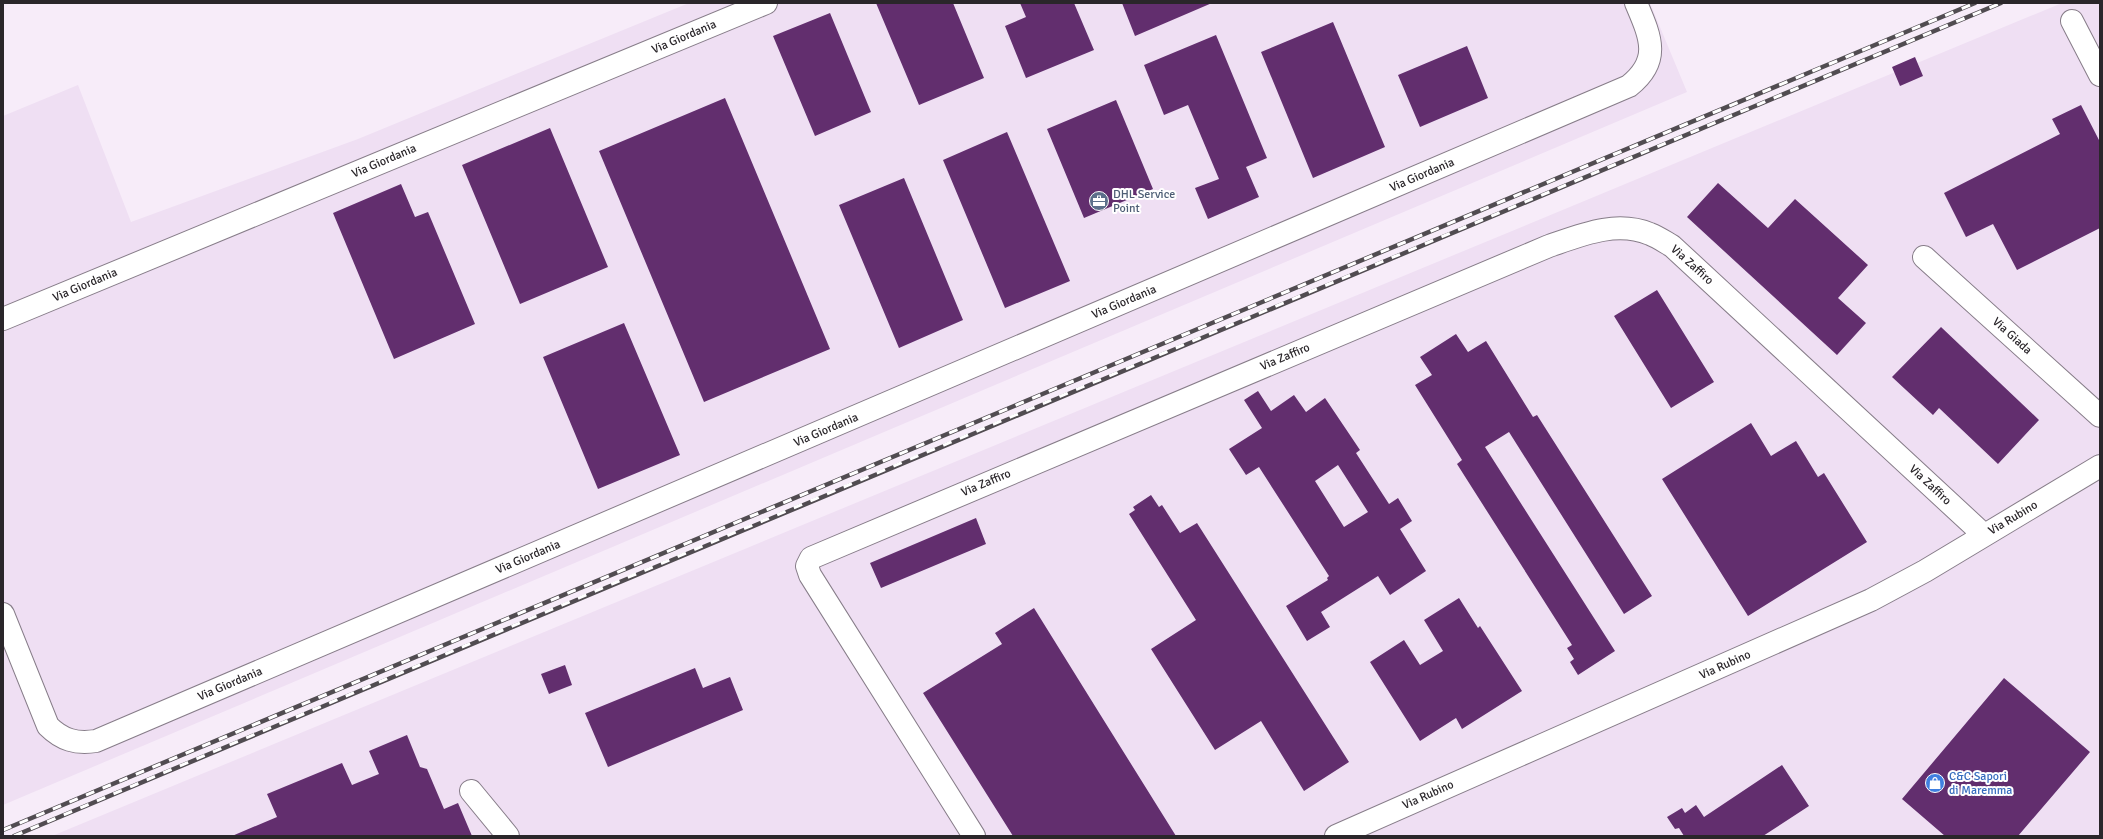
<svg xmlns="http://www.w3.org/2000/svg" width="2103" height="839" font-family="Signika,sans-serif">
  <rect width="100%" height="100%" fill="#f7ecf9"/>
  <path fill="#efdff3" d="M 689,3 L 1650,3 L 1687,92 L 3,805 L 3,116 L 78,85 L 131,222 L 358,139 Z
    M 2062,3 L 2100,3 L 2100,836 L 52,836 Z"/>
  <path fill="#622e6e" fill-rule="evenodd" d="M 876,3 L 953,3 L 984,78 L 919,105 Z
    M 1020,3 L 1074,3 L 1094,50 L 1026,78 L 1005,26 L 1026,17 Z
    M 1122,3 L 1212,3 L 1135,36 Z
    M 830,13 L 871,112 L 815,136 L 773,36 Z
    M 1333,22 L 1385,147 L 1313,178 L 1261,52 Z
    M 1216,35 L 1267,158 L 1246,167 L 1259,197 L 1208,219 L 1195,188 L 1219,179 L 1188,105 L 1164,115 L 1144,65 Z
    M 1467,46 L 1488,98 L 1420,127 L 1398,75 Z
    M 1915,57 L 1923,76 L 1900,86 L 1892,67 Z
    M 725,98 L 830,349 L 704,402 L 599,151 Z
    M 1116,100 L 1153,189 L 1084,218 L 1047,129 Z
    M 2081,105 L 2100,142 L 2100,228 L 2017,270 L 1993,224 L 1966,237 L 1944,193 L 2060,134 L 2052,119 Z
    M 550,128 L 608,267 L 520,304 L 462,165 Z
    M 1007,132 L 1070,281 L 1005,308 L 943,160 Z
    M 904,178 L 963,320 L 899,348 L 839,205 Z
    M 1718,183 L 1768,228 L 1795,199 L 1868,265 L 1838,298 L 1866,323 L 1837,355 L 1687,217 Z
    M 401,184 L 415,217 L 428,212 L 475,324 L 394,359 L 333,213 Z
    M 1657,290 L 1714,382 L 1671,408 L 1614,316 Z
    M 624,323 L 680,455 L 598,489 L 543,357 Z
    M 1941,327 L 2039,420 L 1998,464 L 1939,408 L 1933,415 L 1892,377 Z
    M 1456,334 L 1468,352 L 1486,341 L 1533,417 L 1537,415 L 1652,596 L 1624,614 L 1509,432 L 1485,447 L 1615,651 L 1578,675 L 1570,662 L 1574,659 L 1567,648 L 1572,645 L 1457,464 L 1462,460 L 1415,385 L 1432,375 L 1420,357 Z
    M 1258,391 L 1271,411 L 1294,395 L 1306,412 L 1325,398 L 1360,450 L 1356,453 L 1389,504 L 1398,498 L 1412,521 L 1400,529 L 1426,571 L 1390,595 L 1378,576 L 1321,612 L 1330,627 L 1307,641 L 1286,606 L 1328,580 L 1327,578 L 1329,576 L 1259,467 L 1246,475 L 1229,449 L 1262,428 L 1244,400 ZM 1338,465 L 1368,512 L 1344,527 L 1315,481 Z
    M 1751,423 L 1771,456 L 1796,441 L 1818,477 L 1824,473 L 1867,542 L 1748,616 L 1662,479 Z
    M 1151,495 L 1159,507 L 1162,505 L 1180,533 L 1197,523 L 1349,762 L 1304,791 L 1261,721 L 1215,750 L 1151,649 L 1196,620 L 1129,514 L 1135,510 L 1133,507 Z
    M 976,518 L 986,544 L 881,588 L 870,563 Z
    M 1459,598 L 1478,628 L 1480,626 L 1522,691 L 1462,729 L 1456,718 L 1420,741 L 1370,662 L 1404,640 L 1420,665 L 1443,651 L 1424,620 Z
    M 1034,608 L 1098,711 L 1176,836 L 1013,836 L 923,693 L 1002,644 L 995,633 Z
    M 565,665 L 572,685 L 549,694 L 541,674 Z
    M 695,668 L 703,688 L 730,677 L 743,710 L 608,767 L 585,713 Z
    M 2004,678 L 2090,752 L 2018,836 L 1945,836 L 1902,799 Z
    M 407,735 L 420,767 L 427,769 L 444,809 L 458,803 L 472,836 L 232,836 L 277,817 L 267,794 L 342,763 L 352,785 L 379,774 L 369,751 Z
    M 1782,765 L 1809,806 L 1763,836 L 1684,836 L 1679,828 L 1675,829 L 1667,817 L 1682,808 L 1685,813 L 1696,805 L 1704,817 Z"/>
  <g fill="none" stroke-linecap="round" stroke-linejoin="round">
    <g stroke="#877d89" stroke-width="24">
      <path id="minor" d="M 2072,21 L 2100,75
        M 1924,257 L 2100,416
        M 3,319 L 766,3
        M 3,614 L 48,726 C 62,740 76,744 96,741 L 1629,86 C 1662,60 1650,36 1636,3
        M 471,791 L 508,836
        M 974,836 L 810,575 L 807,566 L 811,558 L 1549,246 C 1581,235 1616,220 1650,234 C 1658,237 1665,242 1672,246 L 1984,535
        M 1336,836 L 1871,600 L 1925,571 L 2100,466"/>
    </g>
    <use href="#minor" stroke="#fff" stroke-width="22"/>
    <g stroke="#514c51" stroke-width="4.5">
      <path id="rail" d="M 3,830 L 1975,3
        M 14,836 C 676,556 1339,280 2001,3"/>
    </g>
    <use href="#rail" stroke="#fff" stroke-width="3" stroke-dasharray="9" stroke-linecap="butt"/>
  </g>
  <defs>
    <g id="office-disc" transform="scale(1)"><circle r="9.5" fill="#5c6f8a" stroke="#fff"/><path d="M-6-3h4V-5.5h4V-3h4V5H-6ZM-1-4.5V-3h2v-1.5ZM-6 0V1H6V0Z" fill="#fff"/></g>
    <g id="shop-disc" transform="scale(1)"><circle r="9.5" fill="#3f7fe0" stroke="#fff"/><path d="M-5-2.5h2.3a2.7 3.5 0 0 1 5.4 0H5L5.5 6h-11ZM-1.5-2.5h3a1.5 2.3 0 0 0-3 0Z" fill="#fff"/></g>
  </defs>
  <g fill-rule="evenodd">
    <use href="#office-disc" x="1099" y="201"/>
    <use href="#shop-disc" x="1935" y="783"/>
  </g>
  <g text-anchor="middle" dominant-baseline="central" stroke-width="4" stroke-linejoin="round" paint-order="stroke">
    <g font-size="12" fill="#2a262a" stroke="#fff">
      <text transform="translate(684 37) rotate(-23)">Via Giordania</text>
      <text transform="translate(384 161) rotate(-23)">Via Giordania</text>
      <text transform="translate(1422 175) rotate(-23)">Via Giordania</text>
      <text transform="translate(1692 265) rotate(42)">Via Zaffiro</text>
      <text transform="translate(85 285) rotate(-23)">Via Giordania</text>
      <text transform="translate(1124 302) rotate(-23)">Via Giordania</text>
      <text transform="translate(2012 336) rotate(42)">Via Giada</text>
      <text transform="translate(1285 357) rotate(-23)">Via Zaffiro</text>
      <text transform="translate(826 430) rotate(-23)">Via Giordania</text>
      <text transform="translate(986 483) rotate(-23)">Via Zaffiro</text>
      <text transform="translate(1930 485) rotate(43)">Via Zaffiro</text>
      <text transform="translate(2013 518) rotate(-31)">Via Rubino</text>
      <text transform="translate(528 557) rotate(-23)">Via Giordania</text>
      <text transform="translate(1725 665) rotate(-24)">Via Rubino</text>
      <text transform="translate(230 684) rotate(-23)">Via Giordania</text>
      <text transform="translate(1428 795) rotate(-24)">Via Rubino</text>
    </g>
    <g font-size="12" fill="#4e5e75" stroke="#fff" text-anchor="start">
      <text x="1113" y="194">DHL Service<tspan x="1113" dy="14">Point</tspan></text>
    </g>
    <g font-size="12" fill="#366cbe" stroke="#fff" text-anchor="start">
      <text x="1949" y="776">C&amp;C Sapori<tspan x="1949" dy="14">di Maremma</tspan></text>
    </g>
  </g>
  <rect width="2103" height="839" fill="none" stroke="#2a262a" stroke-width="8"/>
</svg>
